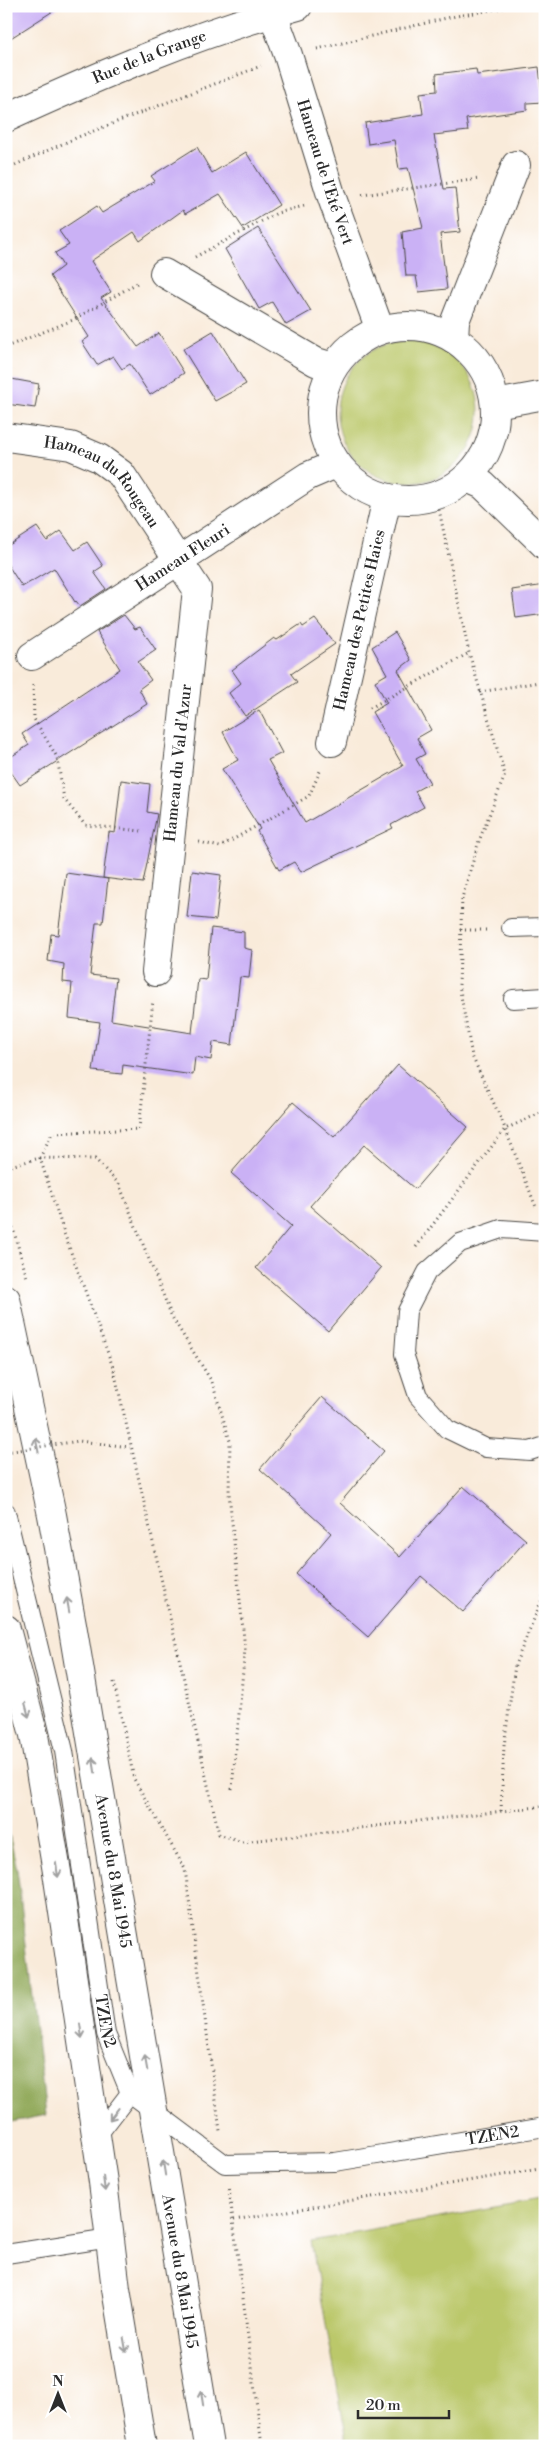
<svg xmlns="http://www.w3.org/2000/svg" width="551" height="2452" font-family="'Libre Bodoni',serif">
  <rect width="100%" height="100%" fill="#fff"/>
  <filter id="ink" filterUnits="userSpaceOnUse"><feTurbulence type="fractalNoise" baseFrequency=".02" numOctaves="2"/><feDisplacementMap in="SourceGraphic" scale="10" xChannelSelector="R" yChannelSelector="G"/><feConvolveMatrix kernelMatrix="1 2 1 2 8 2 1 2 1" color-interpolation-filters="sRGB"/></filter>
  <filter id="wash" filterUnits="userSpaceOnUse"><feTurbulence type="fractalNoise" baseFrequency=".0096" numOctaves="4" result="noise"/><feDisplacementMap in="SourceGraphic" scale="20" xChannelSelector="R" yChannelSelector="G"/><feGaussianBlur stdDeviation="1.12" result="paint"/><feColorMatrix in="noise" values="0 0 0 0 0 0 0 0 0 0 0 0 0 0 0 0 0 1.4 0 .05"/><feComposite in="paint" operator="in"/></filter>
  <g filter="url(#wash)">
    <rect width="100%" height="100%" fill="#f9ebda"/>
    <path fill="#bbc86a" stroke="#737a4a" d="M337 412a71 71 0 1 1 142 0a71 71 0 1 1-142 0Z
      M 545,2199 L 545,2446 L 348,2446 L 311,2241 Z"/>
    <path fill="#94ac5e" stroke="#606c44" d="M 6,1821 L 17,1869 L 46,2115 L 6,2123 Z"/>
    <g id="blocks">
      <path fill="#cab1f5" d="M 6,6 L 61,6 L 6,41 Z
        M 539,67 L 543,102 L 527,103 L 527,110 L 466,119 L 468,131 L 434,135 L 444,189 L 455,188 L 460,232 L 440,234 L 447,289 L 419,292 L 416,276 L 406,276 L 402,232 L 423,228 L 408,168 L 399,169 L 394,140 L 368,144 L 365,123 L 423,114 L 420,93 L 437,91 L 436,74 L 476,69 L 477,75 Z
        M 197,147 L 212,173 L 246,152 L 279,205 L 243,228 L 220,194 L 185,214 L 183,210 L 140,241 L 134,232 L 91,261 L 111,292 L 101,298 L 138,347 L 159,333 L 184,373 L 150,395 L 130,364 L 122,369 L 113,356 L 97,365 L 82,342 L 89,337 L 50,276 L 63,266 L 55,253 L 69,245 L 59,231 L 97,206 L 102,213 L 155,181 L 151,176 Z
        M 258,228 L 311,311 L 286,325 L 272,302 L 259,309 L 225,249 Z
        M 213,331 L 246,384 L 215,401 L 183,349 Z
        M 6,378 L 39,384 L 35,408 L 6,404 Z
        M 37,527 L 47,541 L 61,531 L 75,550 L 87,542 L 103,566 L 94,572 L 106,589 L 80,606 L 76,601 L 75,602 L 54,568 L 22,587 L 6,562 L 6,547 Z
        M 545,585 L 545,614 L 516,618 L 512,590 Z
        M 124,615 L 135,629 L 140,627 L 156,650 L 138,662 L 151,680 L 139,689 L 147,704 L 20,785 L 6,765 L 6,760 L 29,745 L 22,734 L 120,669 L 97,632 Z
        M 315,619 L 335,644 L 291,674 L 297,682 L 245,716 L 229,693 L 241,683 L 232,670 L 274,638 L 277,640 L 301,624 L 303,627 Z
        M 395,632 L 411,660 L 398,670 L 431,730 L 417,738 L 425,754 L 416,759 L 430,783 L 415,791 L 424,807 L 391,825 L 393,828 L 301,872 L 294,862 L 279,870 L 257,831 L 260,829 L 222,769 L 238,760 L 223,732 L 259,710 L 282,753 L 268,760 L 305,823 L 403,766 L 372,712 L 387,703 L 375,681 L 387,674 L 372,647 Z
        M 121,780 L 150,784 L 147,812 L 157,814 L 143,883 L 103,878 L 109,832 L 115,833 Z
        M 192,871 L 221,875 L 216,920 L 187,917 Z
        M 66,873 L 108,879 L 103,923 L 96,923 L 90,975 L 116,978 L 111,1020 L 192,1033 L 198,979 L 206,980 L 211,928 L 244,932 L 244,948 L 252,950 L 249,978 L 240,977 L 232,1045 L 213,1042 L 211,1060 L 195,1057 L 193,1075 L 123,1065 L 122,1074 L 93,1071 L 100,1022 L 69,1018 L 72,983 L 63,982 L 64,964 L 48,961 L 51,934 L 58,935 Z
        M 398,1065 L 468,1127 L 415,1189 L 364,1145 L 310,1206 L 381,1268 L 328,1331 L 256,1268 L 291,1226 L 231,1173 L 293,1102 L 334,1137 Z
        M 322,1397 L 384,1451 L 340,1503 L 400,1557 L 463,1486 L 526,1540 L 463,1612 L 421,1576 L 368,1637 L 296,1574 L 331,1533 L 260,1469 Z"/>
    </g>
  </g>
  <g filter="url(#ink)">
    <use href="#blocks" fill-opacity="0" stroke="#4a4845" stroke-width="1"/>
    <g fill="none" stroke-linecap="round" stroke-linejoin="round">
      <g stroke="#4a4845" stroke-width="20">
        <g id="lane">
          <path d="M 511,928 L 545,927"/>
          <path d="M 513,999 L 545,997"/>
          <path d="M 545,1232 L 501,1229 L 460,1243 L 427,1272 L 407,1311 L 404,1354 L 418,1396 L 447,1429 L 486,1448 L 530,1451 L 545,1446"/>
          <path id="s1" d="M 6,1512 L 64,1751 L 106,2034 L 130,2093 L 225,2164 L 335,2162 L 545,2127"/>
          <path d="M 97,2136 L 130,2093"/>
          <path d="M 6,2254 L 110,2238"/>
        </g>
      </g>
      <g stroke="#4a4845" stroke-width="30">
        <g id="street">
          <path id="s2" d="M 270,6 L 288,55 L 332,198 L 380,330"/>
          <path d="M 164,273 L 316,362 L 333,367"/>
          <circle cx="408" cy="413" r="87"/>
          <path d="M 454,339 L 455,321 L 516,165"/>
          <path d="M 495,404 L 545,395"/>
          <path id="s3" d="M 6,437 L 71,446 L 99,458 L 121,474 L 197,589 L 156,972"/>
          <path d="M 467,478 L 483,485 L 545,545"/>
          <path id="s4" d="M 32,656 L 308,476 L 336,464"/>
          <path id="s5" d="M 332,742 L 387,498"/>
        </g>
      </g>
      <g stroke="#4a4845" stroke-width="30">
        <g id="secondary">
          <path id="s6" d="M 6,118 C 100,75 198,33 298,6"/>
        </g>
      </g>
      <g stroke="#4a4845" stroke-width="30">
        <g id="primary">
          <path id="s7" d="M 6,1299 L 52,1515 L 72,1624 L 209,2446"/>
          <path d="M 6,1629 L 34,1735 L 57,1872 L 103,2182 L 116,2289 L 142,2446"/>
        </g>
      </g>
      <path stroke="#4a4845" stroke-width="3" stroke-dasharray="1 4" stroke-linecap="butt" d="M 317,49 L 451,17 L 514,6
        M 6,169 L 78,137 L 261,66
        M 362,195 L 479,179
        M 195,257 L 277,213 L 304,206
        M 6,347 L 73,320 L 137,283
        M 436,495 L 469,653 L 505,775 L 479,841 L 462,898 L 459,985 L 472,1056 L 502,1121 L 536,1207
        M 33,685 L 34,719 L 57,757 L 64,799 L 85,825 L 141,831
        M 480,692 L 545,681
        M 370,708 L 469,653
        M 199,842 L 220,847 L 309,796 L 321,769
        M 460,930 L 487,930
        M 6,1167 L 40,1158 L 52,1133 L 139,1129 L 153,1000
        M 6,1203 L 27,1278
        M 416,1247 L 505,1129 L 545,1111
        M 114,1682 L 134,1779 L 185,1869 L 220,2131
        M 232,1789 L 245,1649 L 229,1493 L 230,1441 L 212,1382 L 172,1317 L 119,1184 L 95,1159 L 40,1158 L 64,1233 L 114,1370 L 219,1834 L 242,1842 L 545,1806
        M 501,1811 L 504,1746 L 515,1665 L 545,1592
        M 229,2189 L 262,2446
        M 234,2220 L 545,2168"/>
      <use href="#lane" stroke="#fff" stroke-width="18"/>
      <use href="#street" stroke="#fff" stroke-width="28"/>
      <use href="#secondary" stroke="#fff" stroke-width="28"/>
      <use href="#primary" stroke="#fff" stroke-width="28"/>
      <path stroke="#4a4845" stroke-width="3" stroke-dasharray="1 4" stroke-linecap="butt" d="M 6,1452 L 79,1441 L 130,1447"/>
    </g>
    <defs><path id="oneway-shaft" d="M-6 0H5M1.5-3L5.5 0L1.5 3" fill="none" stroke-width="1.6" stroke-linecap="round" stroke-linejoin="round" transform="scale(1.25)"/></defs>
    <g stroke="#a0a0a0">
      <use href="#oneway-shaft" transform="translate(37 1445) rotate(-102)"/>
      <use href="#oneway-shaft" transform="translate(68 1605) rotate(-100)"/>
      <use href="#oneway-shaft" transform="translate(27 1710) rotate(75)"/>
      <use href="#oneway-shaft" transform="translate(94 1765) rotate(-99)"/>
      <use href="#oneway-shaft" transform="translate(57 1870) rotate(81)"/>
      <use href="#oneway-shaft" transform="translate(81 2031) rotate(82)"/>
      <use href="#oneway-shaft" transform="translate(146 2063) rotate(-100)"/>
      <use href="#oneway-shaft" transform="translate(114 2114) rotate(128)"/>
      <use href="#oneway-shaft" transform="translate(164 2168) rotate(-99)"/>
      <use href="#oneway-shaft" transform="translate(104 2184) rotate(83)"/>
      <use href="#oneway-shaft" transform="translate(125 2345) rotate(80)"/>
      <use href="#oneway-shaft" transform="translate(202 2398) rotate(-99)"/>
    </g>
  </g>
  <g text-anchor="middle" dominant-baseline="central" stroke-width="5" stroke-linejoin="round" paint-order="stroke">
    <g font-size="16" fill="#2b2b2b" stroke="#fff">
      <text stroke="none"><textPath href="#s6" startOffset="156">Rue de la Grange</textPath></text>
      <text stroke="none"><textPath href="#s2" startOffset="175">Hameau de l'Eté Vert</textPath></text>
      <text stroke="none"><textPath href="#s3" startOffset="112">Hameau du Rougeau</textPath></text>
      <text stroke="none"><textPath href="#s4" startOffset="180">Hameau Fleuri</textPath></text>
      <text stroke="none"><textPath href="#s5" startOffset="125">Hameau des Petites Haies</textPath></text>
      <text transform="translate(178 763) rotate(-84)">Hameau du Val d'Azur</text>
      <text stroke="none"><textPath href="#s7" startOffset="582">Avenue du 8 Mai 1945</textPath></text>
      <text stroke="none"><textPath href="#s1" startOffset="519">TZEN2</textPath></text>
      <text stroke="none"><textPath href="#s1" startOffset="984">TZEN2</textPath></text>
      <text stroke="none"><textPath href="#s7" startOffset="988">Avenue du 8 Mai 1945</textPath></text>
    </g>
  </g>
  <rect width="551" height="2452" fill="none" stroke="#fff" stroke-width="25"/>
  <g transform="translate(58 2394)" stroke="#ffffff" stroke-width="4" paint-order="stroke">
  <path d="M0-4L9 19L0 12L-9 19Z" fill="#2b2b2b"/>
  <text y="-8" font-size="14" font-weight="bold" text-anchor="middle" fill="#2b2b2b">N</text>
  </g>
  <path d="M358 2410v8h91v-8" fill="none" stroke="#2b2b2b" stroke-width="2.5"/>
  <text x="366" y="2410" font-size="15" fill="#2b2b2b" stroke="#ffffff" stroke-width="4" paint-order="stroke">20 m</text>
</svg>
